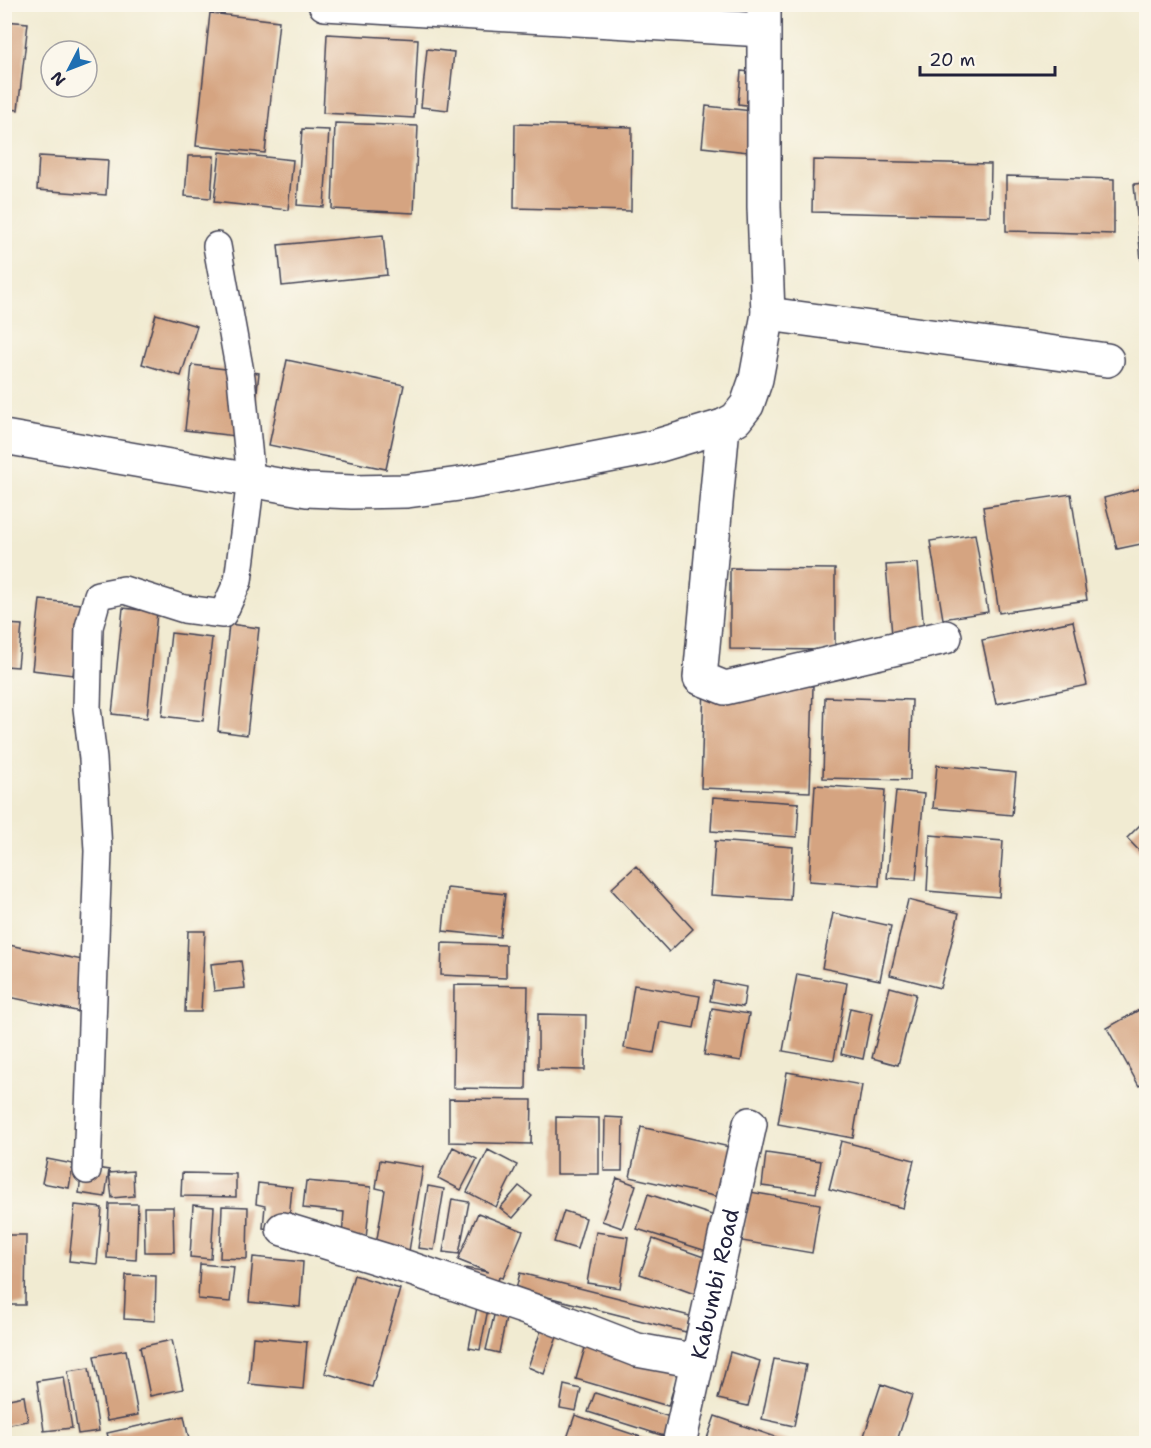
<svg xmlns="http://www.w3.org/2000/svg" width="1151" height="1448" font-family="'Shantell Sans',sans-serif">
  <rect width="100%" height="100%" fill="#fbf7ec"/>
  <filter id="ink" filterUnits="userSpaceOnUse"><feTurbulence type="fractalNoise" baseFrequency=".0167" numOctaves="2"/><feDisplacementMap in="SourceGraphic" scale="12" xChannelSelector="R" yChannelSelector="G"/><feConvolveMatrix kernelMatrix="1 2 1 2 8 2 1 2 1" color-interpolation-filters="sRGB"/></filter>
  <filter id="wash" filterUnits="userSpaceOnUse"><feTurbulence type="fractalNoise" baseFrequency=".008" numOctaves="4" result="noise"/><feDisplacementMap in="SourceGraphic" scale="24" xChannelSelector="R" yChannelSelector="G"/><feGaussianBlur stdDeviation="1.35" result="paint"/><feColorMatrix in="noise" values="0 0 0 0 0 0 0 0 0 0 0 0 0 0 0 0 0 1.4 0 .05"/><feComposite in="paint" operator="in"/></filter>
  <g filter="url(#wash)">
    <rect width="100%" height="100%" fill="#f1ebd2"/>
    <g id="blocks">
      <path fill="#d5a481" d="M 210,13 L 279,21 L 265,153 L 196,146 Z
        M 4,21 L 28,23 L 18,110 L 4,108 Z
        M 327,34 L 418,39 L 414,118 L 323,113 Z
        M 427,49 L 454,52 L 448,110 L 421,107 Z
        M 741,71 L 777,75 L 773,108 L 738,104 Z
        M 706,106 L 771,113 L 767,154 L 702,147 Z
        M 335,123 L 418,126 L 414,213 L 332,209 Z
        M 515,124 L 632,127 L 631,211 L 514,208 Z
        M 302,129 L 329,130 L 324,207 L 297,205 Z
        M 220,152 L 293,160 L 288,210 L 214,202 Z
        M 39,156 L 108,160 L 106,195 L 37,190 Z
        M 188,156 L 214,156 L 211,198 L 185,196 Z
        M 813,160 L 991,164 L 990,216 L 812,212 Z
        M 1006,176 L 1114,179 L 1114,234 L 1006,231 Z
        M 1146,183 L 1146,260 L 1141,260 L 1134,184 Z
        M 383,235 L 387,275 L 282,286 L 278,245 Z
        M 156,314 L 197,326 L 181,376 L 142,364 Z
        M 287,360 L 404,385 L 386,469 L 269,445 Z
        M 192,365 L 259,373 L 252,438 L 185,430 Z
        M 1146,487 L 1146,543 L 1117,549 L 1104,498 Z
        M 1071,494 L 1087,600 L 999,613 L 983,507 Z
        M 975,534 L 988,612 L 943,619 L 930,541 Z
        M 918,563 L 924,632 L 892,635 L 886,565 Z
        M 730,568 L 835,569 L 835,650 L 730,649 Z
        M 40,600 L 81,604 L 73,675 L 32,670 Z
        M 123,608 L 157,612 L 147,718 L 112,714 Z
        M 1073,621 L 1087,685 L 996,704 L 982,640 Z
        M 5,624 L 22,625 L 18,667 L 5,666 Z
        M 229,624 L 259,628 L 247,735 L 218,731 Z
        M 171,633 L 212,638 L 203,721 L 162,716 Z
        M 704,682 L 813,686 L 810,792 L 701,788 Z
        M 825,697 L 912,700 L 910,780 L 823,778 Z
        M 937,765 L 1016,773 L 1012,815 L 933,808 Z
        M 815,785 L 885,790 L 879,886 L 809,881 Z
        M 896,791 L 924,794 L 916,880 L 887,878 Z
        M 713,797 L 799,803 L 797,837 L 711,831 Z
        M 1146,819 L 1146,858 L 1127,838 Z
        M 930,835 L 1003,841 L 999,897 L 927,891 Z
        M 715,841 L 793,847 L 790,900 L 711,895 Z
        M 636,866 L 693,929 L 669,952 L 611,889 Z
        M 447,888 L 505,894 L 500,937 L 443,931 Z
        M 908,900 L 959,913 L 940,988 L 890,975 Z
        M 833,913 L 891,926 L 880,980 L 822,968 Z
        M 188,931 L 205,931 L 201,1012 L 185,1012 Z
        M 442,943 L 506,945 L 506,978 L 441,975 Z
        M 4,944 L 97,963 L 86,1013 L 4,996 Z
        M 241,961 L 245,988 L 214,991 L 211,964 Z
        M 797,974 L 847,983 L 834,1060 L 783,1051 Z
        M 714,981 L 746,987 L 743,1007 L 710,1001 Z
        M 454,985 L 528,986 L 526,1089 L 453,1088 Z
        M 634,985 L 700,996 L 694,1028 L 660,1022 L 654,1053 L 624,1048 Z
        M 890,987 L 916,994 L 898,1065 L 872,1058 Z
        M 1146,1006 L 1146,1082 L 1139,1086 L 1107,1028 Z
        M 712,1008 L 749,1014 L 741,1061 L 704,1055 Z
        M 850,1008 L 872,1013 L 863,1059 L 841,1054 Z
        M 538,1014 L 586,1015 L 585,1070 L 538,1069 Z
        M 787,1072 L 862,1085 L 853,1138 L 778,1124 Z
        M 449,1099 L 532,1100 L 531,1144 L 449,1142 Z
        M 556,1117 L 599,1118 L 599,1174 L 556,1174 Z
        M 605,1117 L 623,1118 L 622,1171 L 604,1171 Z
        M 641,1127 L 734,1148 L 723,1198 L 630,1177 Z
        M 841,1141 L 914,1160 L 903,1208 L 829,1189 Z
        M 453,1147 L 477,1159 L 461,1190 L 438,1178 Z
        M 488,1150 L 517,1165 L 496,1207 L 467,1192 Z
        M 766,1153 L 821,1161 L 816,1193 L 762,1186 Z
        M 47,1159 L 73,1164 L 69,1188 L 42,1183 Z
        M 380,1160 L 423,1167 L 408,1257 L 375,1251 L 385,1190 L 376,1188 Z
        M 82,1166 L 109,1170 L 105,1197 L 79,1193 Z
        M 133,1171 L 134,1196 L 112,1198 L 109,1173 Z
        M 182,1173 L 236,1174 L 236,1197 L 181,1196 Z
        M 617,1178 L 636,1185 L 622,1228 L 602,1221 Z
        M 306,1181 L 371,1187 L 366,1239 L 342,1236 L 344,1212 L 303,1208 Z
        M 258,1183 L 292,1187 L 288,1231 L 263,1228 L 265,1206 L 256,1204 Z
        M 428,1186 L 444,1189 L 434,1250 L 418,1248 Z
        M 519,1186 L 532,1196 L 513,1218 L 500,1208 Z
        M 750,1192 L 820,1204 L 812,1253 L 742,1241 Z
        M 648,1194 L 727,1220 L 716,1254 L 637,1229 Z
        M 452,1199 L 469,1202 L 459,1254 L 443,1252 Z
        M 109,1204 L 138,1204 L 136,1260 L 107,1258 Z
        M 75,1205 L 102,1208 L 97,1264 L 69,1261 Z
        M 193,1205 L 214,1207 L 211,1259 L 190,1257 Z
        M 222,1206 L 248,1207 L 247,1259 L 220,1258 Z
        M 144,1207 L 173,1207 L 174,1252 L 145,1252 Z
        M 564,1211 L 586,1218 L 577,1249 L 554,1242 Z
        M 478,1213 L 523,1231 L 503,1278 L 499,1277 L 496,1291 L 462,1285 L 465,1268 L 488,1272 L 458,1260 Z
        M 596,1232 L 628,1237 L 620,1288 L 587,1283 Z
        M 4,1235 L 26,1235 L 25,1305 L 4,1305 Z
        M 653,1239 L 712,1260 L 700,1296 L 640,1274 Z
        M 253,1257 L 303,1262 L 300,1307 L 249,1302 Z
        M 200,1264 L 234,1267 L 230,1302 L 198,1299 Z
        M 520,1273 L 690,1316 L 686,1332 L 516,1289 Z
        M 126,1275 L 156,1276 L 155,1321 L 124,1319 Z
        M 354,1275 L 400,1289 L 372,1387 L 325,1373 Z
        M 477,1307 L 488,1309 L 480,1350 L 469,1348 Z
        M 495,1311 L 507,1313 L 499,1353 L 486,1350 Z
        M 543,1325 L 559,1331 L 544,1374 L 528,1367 Z
        M 253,1337 L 307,1342 L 303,1389 L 249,1384 Z
        M 172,1340 L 183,1389 L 150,1396 L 140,1347 Z
        M 587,1341 L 680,1368 L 668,1406 L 576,1379 Z
        M 126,1350 L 138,1415 L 107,1421 L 94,1356 Z
        M 730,1352 L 760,1361 L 748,1406 L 718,1399 Z
        M 774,1359 L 806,1365 L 794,1426 L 762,1419 Z
        M 89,1368 L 99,1431 L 78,1434 L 68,1371 Z
        M 64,1377 L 72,1428 L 44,1431 L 37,1381 Z
        M 881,1384 L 912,1395 L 896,1444 L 876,1444 L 863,1439 Z
        M 564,1385 L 581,1389 L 576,1411 L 560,1408 Z
        M 595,1393 L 670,1417 L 664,1436 L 588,1412 Z
        M 24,1396 L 28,1421 L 4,1425 L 4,1400 Z
        M 575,1415 L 659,1443 L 659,1444 L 565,1444 Z
        M 184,1416 L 190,1444 L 110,1444 L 107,1433 Z
        M 715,1416 L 793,1443 L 793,1444 L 705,1444 Z"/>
    </g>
  </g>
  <g filter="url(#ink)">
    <use href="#blocks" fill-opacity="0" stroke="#414052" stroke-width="1.5"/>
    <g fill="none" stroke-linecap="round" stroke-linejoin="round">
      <g stroke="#414052" stroke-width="30">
        <path id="service" d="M 87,1170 L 98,851 L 93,759 L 87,708 L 89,627 L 98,595 L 124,590 L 184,609 L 223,614 L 238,581 L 251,479 L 241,378 L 217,246"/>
      </g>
      <g stroke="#414052" stroke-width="36">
        <g id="minor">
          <path d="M 325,4 L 763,30"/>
          <path d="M 768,314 L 1107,360"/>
          <path d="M 723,426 L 700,678 L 725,688 L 945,637"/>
          <path d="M 4,437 L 307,490 L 352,492 L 407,491 L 467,483 L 650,448 L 723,426 L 736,419 L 747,405 L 756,379 L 768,314 L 764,207 L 764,4"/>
          <path d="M 283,1229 L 394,1263 L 549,1316 L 637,1350 L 697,1361"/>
          <path id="s1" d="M 679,1444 L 750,1124"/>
        </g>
      </g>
      <use href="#service" stroke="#fff" stroke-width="27"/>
      <use href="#minor" stroke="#fff" stroke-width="33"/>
    </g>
  </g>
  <g text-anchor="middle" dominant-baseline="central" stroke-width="5" stroke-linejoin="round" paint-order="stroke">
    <g font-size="22" fill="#22223b" stroke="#fbf7ec">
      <text stroke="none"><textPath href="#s1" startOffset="164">Kabumbi Road</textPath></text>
    </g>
  </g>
  <rect width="1151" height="1448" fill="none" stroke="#fbf7ec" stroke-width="24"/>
  <g transform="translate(69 69) rotate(228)"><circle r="28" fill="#fbf7ec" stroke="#a4a2a5" stroke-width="1.5"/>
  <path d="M0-4.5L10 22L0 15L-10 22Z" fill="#1f6fb2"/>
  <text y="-9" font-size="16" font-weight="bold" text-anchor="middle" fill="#22223b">N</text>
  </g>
  <path d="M920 66v9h135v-9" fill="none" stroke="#22223b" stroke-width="3"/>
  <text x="929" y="66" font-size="18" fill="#22223b" stroke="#fbf7ec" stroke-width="4.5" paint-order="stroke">20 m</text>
</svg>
